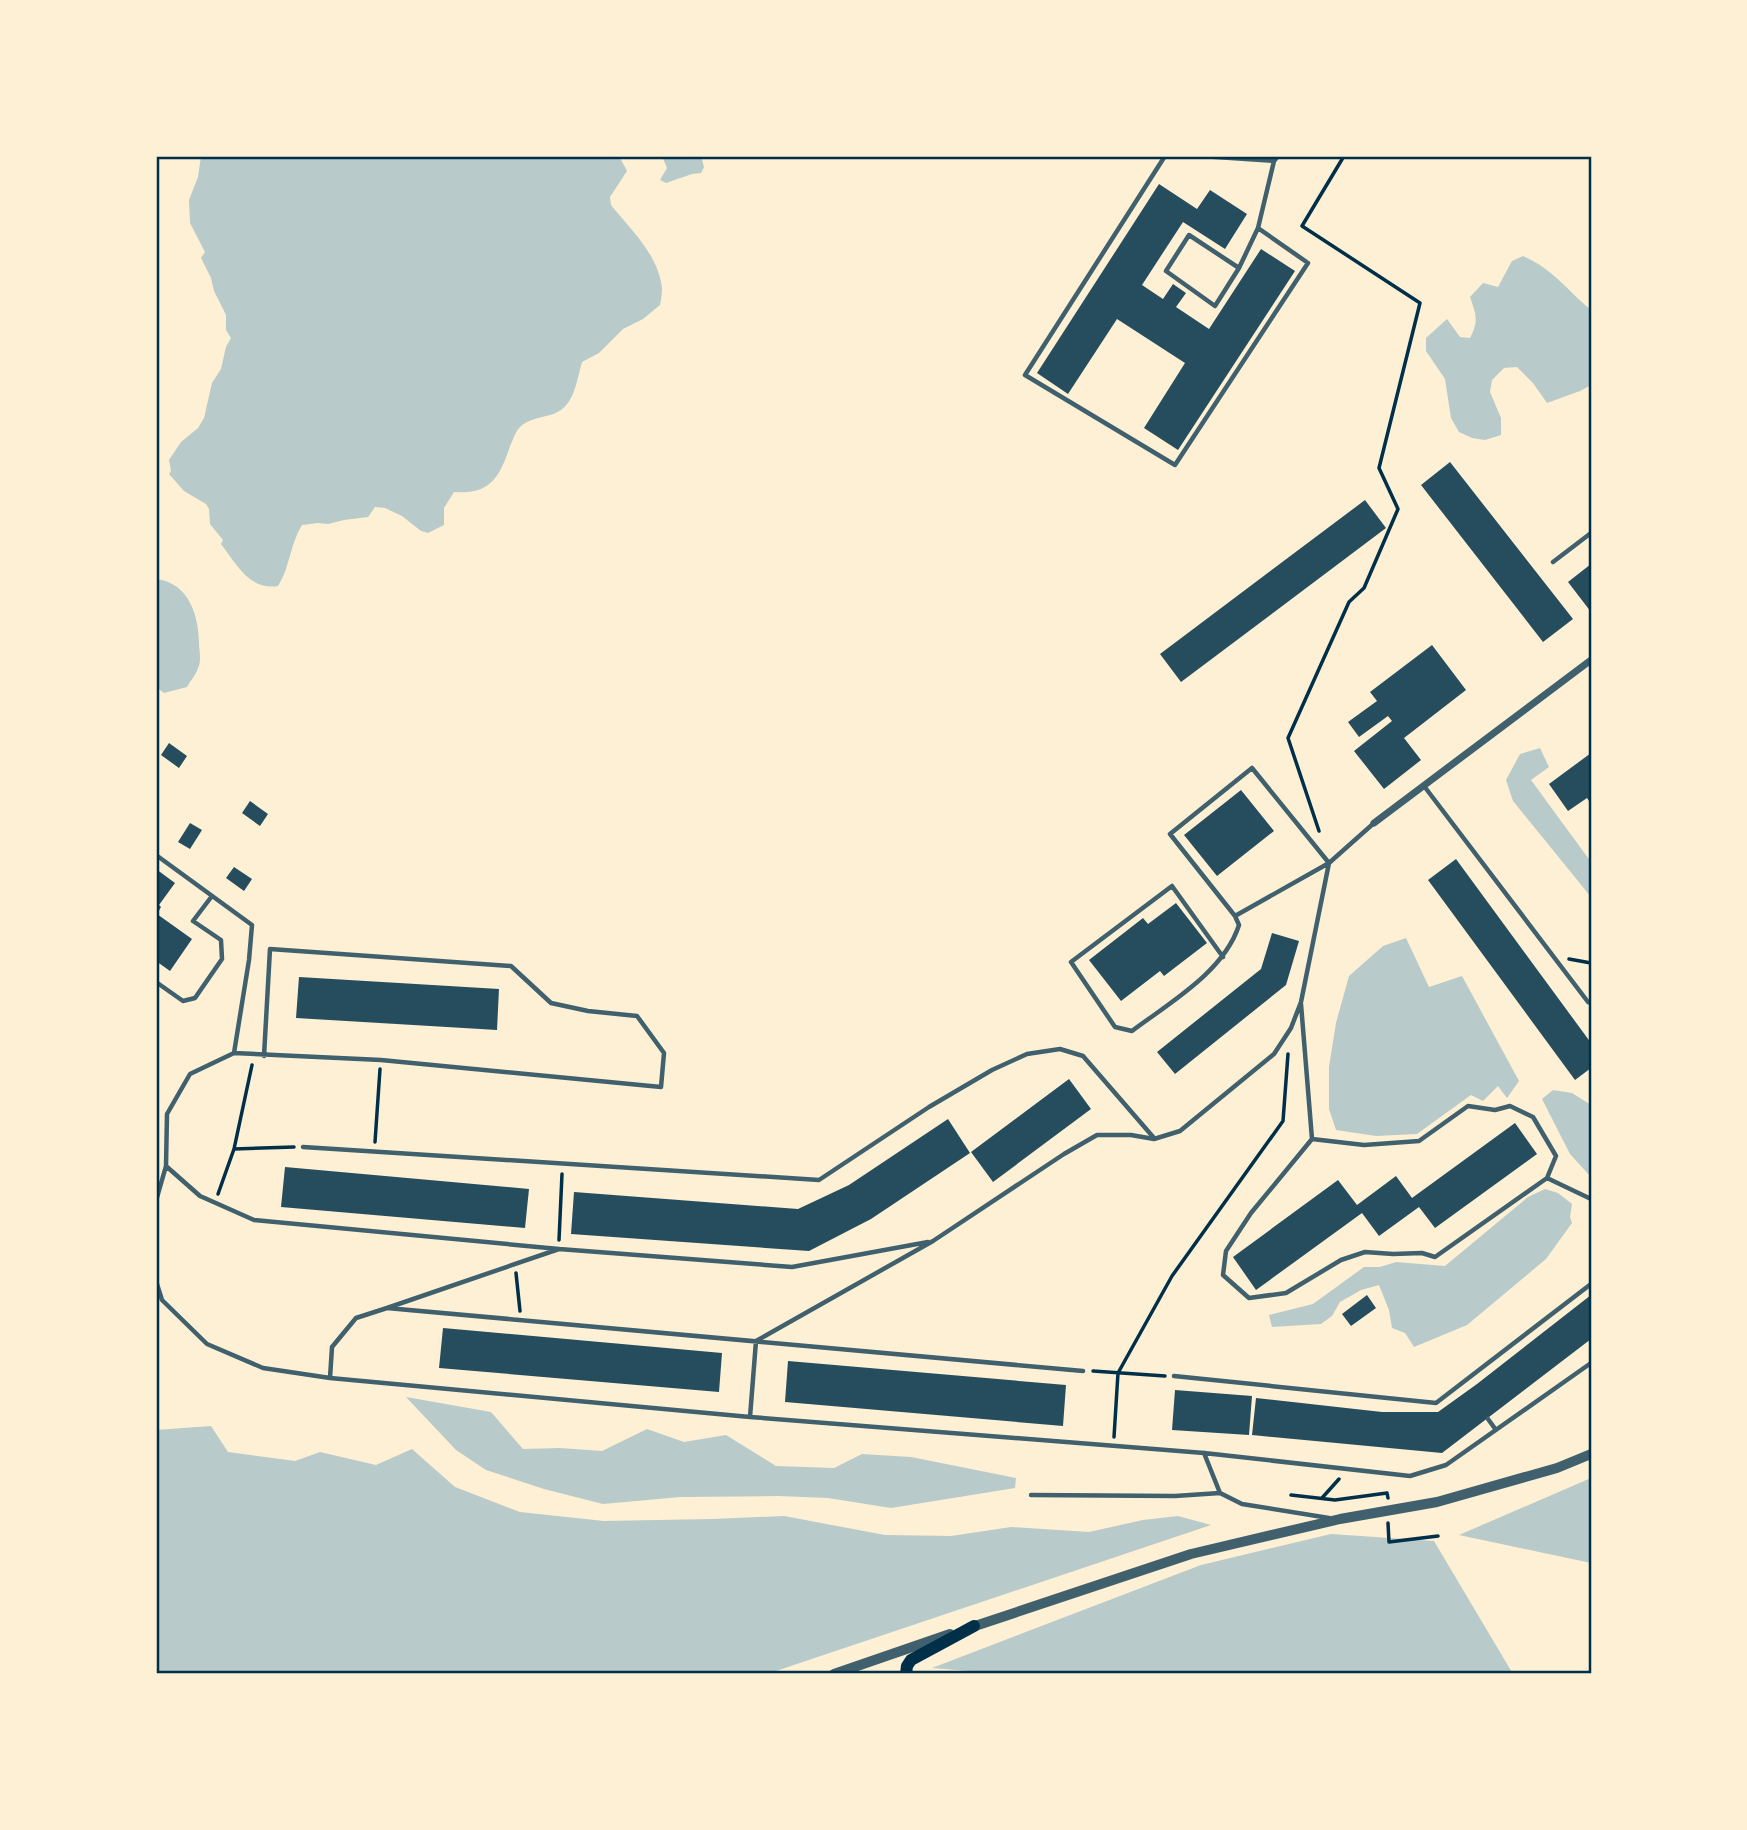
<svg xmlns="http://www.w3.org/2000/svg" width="1747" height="1830" font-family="'Roboto Condensed',sans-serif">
  <rect width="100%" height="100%" fill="#fdf0d5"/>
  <path fill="#b9caca" d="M 201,156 L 619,156 L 627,171 L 610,197 L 611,205 C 631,230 658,254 662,288 C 662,293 661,300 660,305 L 643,319 L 623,329 L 599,353 L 582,362 C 576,383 574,409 550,415 C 540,418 528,419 520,427 C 515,432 513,440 510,446 C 500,477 490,495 454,492 L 444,508 L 444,525 L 428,533 L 421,531 L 402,516 L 385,508 L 375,507 L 368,517 L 344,520 L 328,524 L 318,523 L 302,525 C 290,544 290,567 278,586 C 249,591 236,563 221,544 L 223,540 L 210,524 L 209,509 L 206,504 L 184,491 L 169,474 L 171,471 L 169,460 L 181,442 L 198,428 L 204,418 L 212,383 L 221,369 L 226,347 L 231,338 L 226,330 L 226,315 L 214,291 L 211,278 L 201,258 L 205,252 L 190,223 L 189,200 L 198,177 Z
    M 662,156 L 701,156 L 704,167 L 701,173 L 692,174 L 666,183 L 660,180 L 667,168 Z
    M 1523,256 C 1553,269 1567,290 1591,310 L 1591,385 L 1580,391 L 1547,403 L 1533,383 L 1517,367 L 1504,368 L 1492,380 L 1490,392 L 1501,418 L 1501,435 L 1485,440 L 1472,438 L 1459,432 L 1451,418 L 1445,379 L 1426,351 L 1426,338 L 1447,319 L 1460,337 L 1470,338 C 1479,321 1476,314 1470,297 L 1483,283 L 1498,287 L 1512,261 Z
    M 156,579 C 190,583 199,617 199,646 C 200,653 201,662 198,668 C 196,675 190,681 187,687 L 164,693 L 156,687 Z
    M 1540,748 L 1549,767 L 1531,780 L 1591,862 L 1591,897 L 1513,801 L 1506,780 L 1520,754 Z
    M 1406,938 L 1429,987 L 1462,976 L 1519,1081 L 1507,1098 L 1498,1086 L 1483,1101 L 1471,1095 L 1417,1134 L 1376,1136 L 1336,1130 L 1329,1109 L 1329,1067 L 1336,1023 L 1349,976 L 1383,946 Z
    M 1553,1090 L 1572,1093 L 1591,1105 L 1591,1177 L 1570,1154 L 1542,1099 Z
    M 1545,1189 L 1558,1193 L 1572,1204 L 1570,1217 L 1572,1223 L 1546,1259 L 1467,1325 L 1414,1347 L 1405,1333 L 1392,1328 L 1389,1310 L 1379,1285 L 1361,1290 L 1340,1302 L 1332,1316 L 1321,1324 L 1272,1327 L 1269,1315 L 1313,1304 L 1364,1267 L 1380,1267 L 1396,1262 L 1445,1266 L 1528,1197 Z
    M 406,1397 L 491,1412 L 523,1449 L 560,1448 L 602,1451 L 647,1429 L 684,1442 L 726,1435 L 776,1466 L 834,1468 L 862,1454 L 911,1457 L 1016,1478 L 1015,1488 L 891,1508 L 828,1498 L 778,1496 L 680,1497 L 603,1504 L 544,1489 L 486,1470 L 456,1450 Z
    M 211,1426 L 228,1452 L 295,1461 L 320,1452 L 376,1465 L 412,1449 L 455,1487 L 520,1512 L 604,1521 L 712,1519 L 784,1516 L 885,1535 L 951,1536 L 1011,1527 L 1089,1532 L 1143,1520 L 1178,1516 L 1211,1525 L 767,1674 L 156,1674 L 156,1430 Z
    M 1591,1478 L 1591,1563 L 1459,1535 Z
    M 1331,1534 L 1434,1541 L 1513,1674 L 1007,1674 L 932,1668 L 1201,1565 Z"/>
  <path fill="#264d5e" d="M 1159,184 L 1197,209 L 1210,190 L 1247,214 L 1225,249 L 1183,222 L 1142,285 L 1163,299 L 1173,284 L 1186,293 L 1176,307 L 1209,329 L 1261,249 L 1295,271 L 1178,450 L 1144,428 L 1185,363 L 1117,319 L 1068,394 L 1037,373 Z
    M 1450,462 L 1573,619 L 1543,642 L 1421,485 Z
    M 1365,500 L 1386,528 L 1181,682 L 1160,654 Z
    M 1591,564 L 1591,612 L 1568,582 Z
    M 1432,645 L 1466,690 L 1404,738 L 1421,760 L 1384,789 L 1354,751 L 1392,721 L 1388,716 L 1359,737 L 1348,722 L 1377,701 L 1370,692 Z
    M 169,743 L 187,756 L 179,768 L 161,755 Z
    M 1591,753 L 1591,804 L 1587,798 L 1568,811 L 1549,784 Z
    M 1241,790 L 1274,831 L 1217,876 L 1184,835 Z
    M 250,801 L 268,814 L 260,826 L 242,813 Z
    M 190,823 L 202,830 L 190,849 L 178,842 Z
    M 1456,859 L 1591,1043 L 1591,1068 L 1575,1080 L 1428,880 Z
    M 234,867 L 252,879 L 244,891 L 226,878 Z
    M 156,869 L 175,883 L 159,905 L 161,907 L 157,914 L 192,939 L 170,971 L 156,961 Z
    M 1176,903 L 1207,943 L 1164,976 L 1160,971 L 1121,1001 L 1089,960 L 1143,918 L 1148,924 Z
    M 1272,933 L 1299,941 L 1286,985 L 1175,1074 L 1157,1052 L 1261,969 Z
    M 299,977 L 499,989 L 497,1030 L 296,1018 Z
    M 1069,1079 L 1091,1109 L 993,1182 L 971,1152 Z
    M 948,1119 L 970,1153 L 871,1219 L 809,1251 L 571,1234 L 574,1192 L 798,1209 L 849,1185 Z
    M 1515,1123 L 1537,1154 L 1435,1228 L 1419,1207 L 1379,1236 L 1362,1213 L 1256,1290 L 1233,1257 L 1338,1180 L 1357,1205 L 1396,1176 L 1412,1198 Z
    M 285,1167 L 529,1189 L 525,1228 L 281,1207 Z
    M 1367,1295 L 1376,1308 L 1351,1326 L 1342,1314 Z
    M 1591,1295 L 1591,1339 L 1442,1453 L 1252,1435 L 1256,1398 L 1382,1412 L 1438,1412 L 1477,1384 Z
    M 443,1328 L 722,1353 L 719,1392 L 439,1368 Z
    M 788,1361 L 1066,1385 L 1063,1426 L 785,1402 Z
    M 1175,1390 L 1252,1396 L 1249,1435 L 1172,1430 Z"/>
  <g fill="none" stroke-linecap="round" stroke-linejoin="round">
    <path stroke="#003049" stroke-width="3.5" d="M 1319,831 L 1288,738 L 1349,602 L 1364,588 L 1398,509 L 1379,468 L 1420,303 L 1302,226 L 1344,156
      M 1569,959 L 1591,963
      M 375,1142 L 380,1069
      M 234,1149 L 252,1065
      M 218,1194 L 234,1149 L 294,1147
      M 559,1240 L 562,1174
      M 516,1273 L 520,1311
      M 1093,1371 L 1165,1376
      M 1114,1437 L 1118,1373 L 1172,1276 L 1283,1121 L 1288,1054
      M 1291,1495 L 1335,1500 L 1387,1493 L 1388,1498
      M 1322,1498 L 1339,1479
      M 1388,1523 L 1389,1542 L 1438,1536"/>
    <path stroke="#3f606c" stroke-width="4.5" d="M 1165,156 L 1025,375 L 1175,465 L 1308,263 L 1258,228
      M 1201,156 L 1274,161
      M 1239,268 L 1189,235 L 1166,271 L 1215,306 L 1239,268 L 1258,228 L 1274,161 L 1278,156
      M 1553,562 L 1591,533
      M 1424,786 L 1588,1002 L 1591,1003
      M 156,855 L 252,925 L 249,960 L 234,1053
      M 1235,916 L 1170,834 L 1252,768 L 1329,863
      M 1223,957 L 1172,886 L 1071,962 L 1115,1027 L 1132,1031 C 1169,1003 1224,972 1239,925 L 1235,916 L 1329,863 L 1374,823
      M 156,982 L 183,1001 L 195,998 L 222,959 L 221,940 L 193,921 L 212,896
      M 1301,1004 L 1312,1139 L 1251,1213 L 1226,1251 L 1223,1275 L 1249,1298 L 1286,1293 L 1341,1260 L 1365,1252 L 1393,1254 L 1422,1253 L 1435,1257 L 1547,1178 L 1591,1199
      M 264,1056 L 270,949 L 511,966 L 551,1003 L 588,1011 L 637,1016 L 664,1053 L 661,1087 L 381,1060 L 234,1053 L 190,1074 L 167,1114 L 166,1166 L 200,1196 L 254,1220 L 559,1249 L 387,1308 L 1083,1371
      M 1312,1139 L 1364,1145 L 1419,1141 L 1468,1106 L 1495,1110 L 1510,1106 L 1533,1117 L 1556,1156 L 1547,1178
      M 303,1147 L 819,1180 L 929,1107 L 992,1070 L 1027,1054 L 1060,1049 L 1083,1056 L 1154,1138
      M 156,1201 L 166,1166
      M 559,1249 L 792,1267 L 928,1242
      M 156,1281 L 162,1300 L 207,1344 L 263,1368 L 330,1378
      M 387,1308 L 356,1318 L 332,1347 L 330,1378 L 750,1417 L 756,1341 L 933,1241 L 1064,1154 L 1097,1135 L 1131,1135 L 1154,1139 L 1180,1131 L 1274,1054 L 1291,1028 L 1301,1002 L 1329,863
      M 1174,1376 L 1436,1403 L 1591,1284
      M 750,1417 L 1204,1453 L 1410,1476 L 1446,1465 L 1591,1363
      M 1488,1419 L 1496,1430
      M 1204,1453 L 1220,1493 L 1242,1504 L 1329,1518
      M 1031,1495 L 1175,1496 L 1220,1493"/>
    <path stroke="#3f606c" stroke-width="7" d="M 1374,823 L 1591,660"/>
    <path stroke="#3f606c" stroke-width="10" d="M 969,1628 L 1191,1554 L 1340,1519 L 1437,1502 L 1557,1468 L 1591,1454
      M 834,1674 L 950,1634"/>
    <path stroke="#003049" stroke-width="12" d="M 906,1674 L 907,1666 L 911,1660 L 974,1626"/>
  </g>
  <rect width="1747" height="1830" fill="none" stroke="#fdf0d5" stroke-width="315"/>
  <rect x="158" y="158" width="1432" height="1514" fill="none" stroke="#003049" stroke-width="2.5"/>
</svg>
